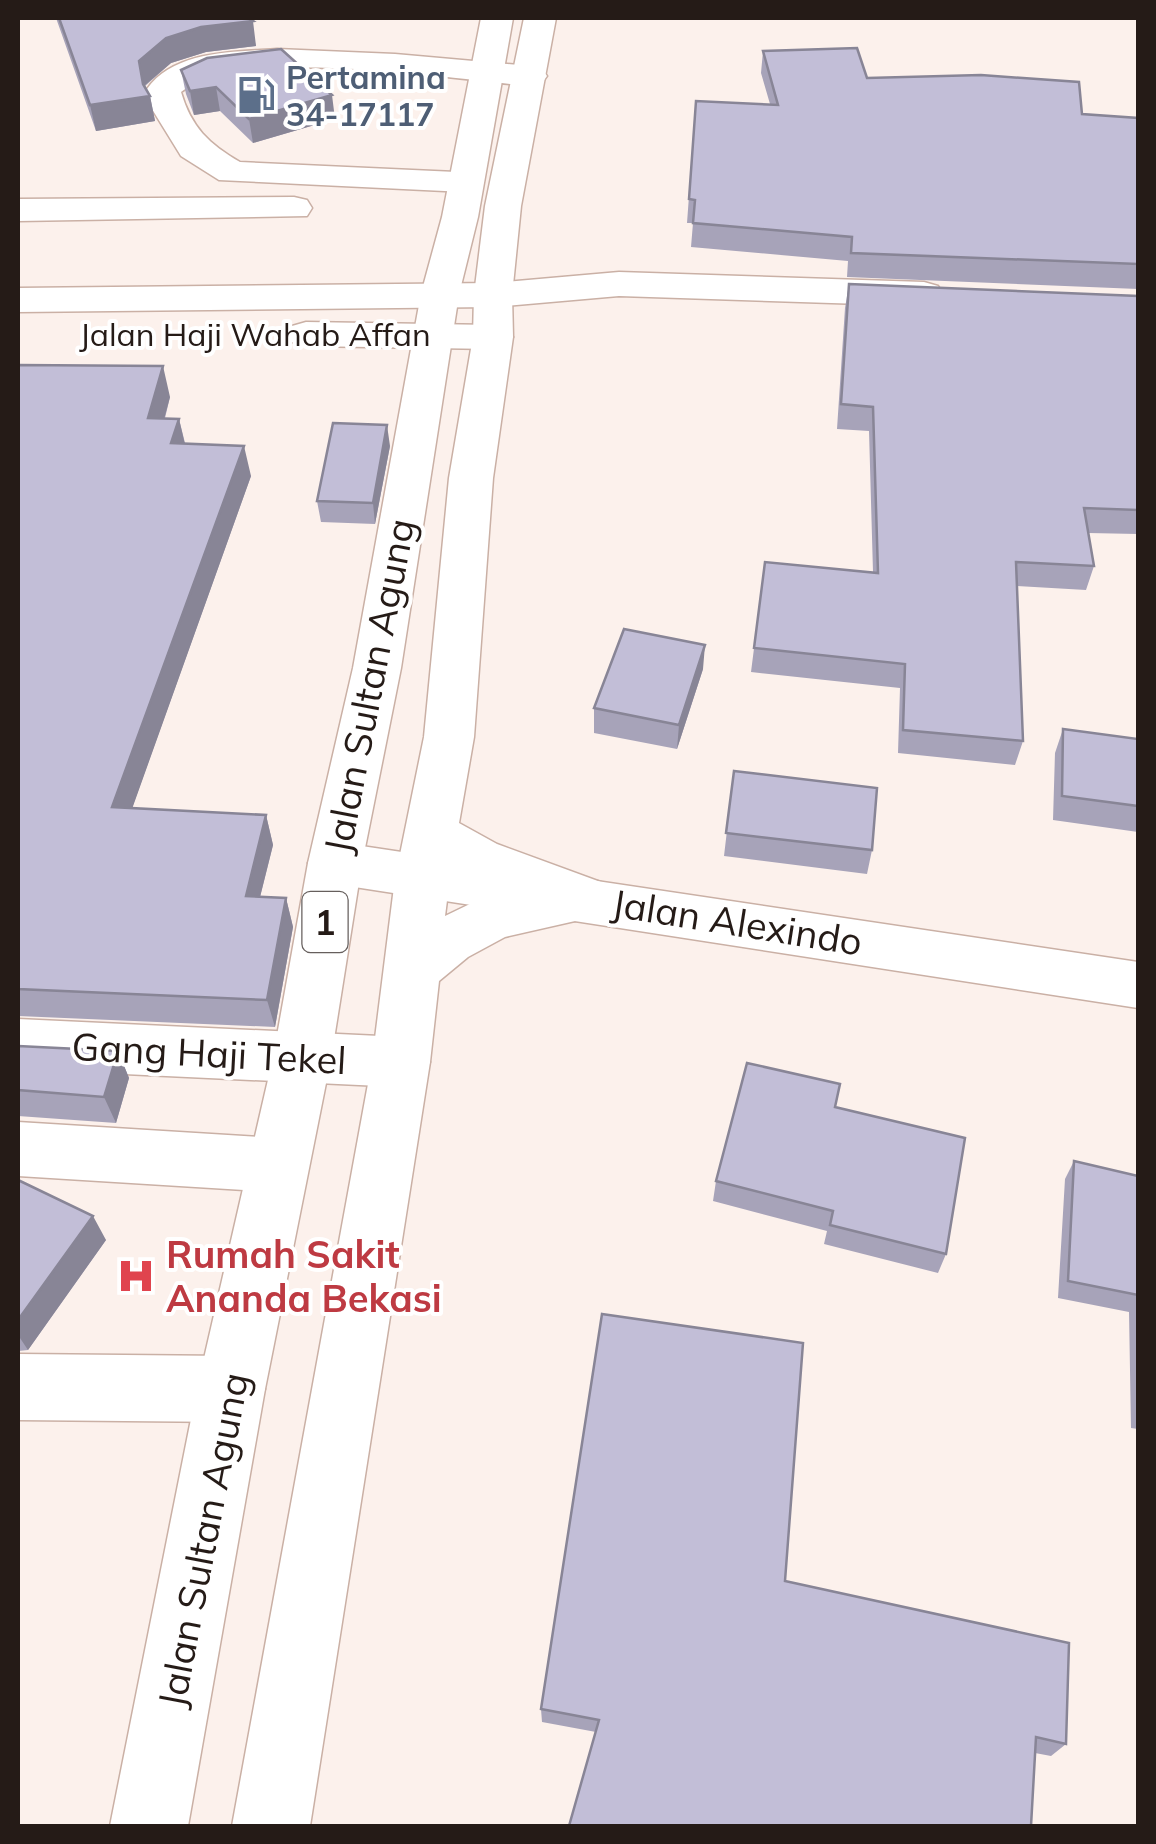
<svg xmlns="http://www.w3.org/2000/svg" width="1156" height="1844" font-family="Mulish,sans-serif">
  <rect width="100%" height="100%" fill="#fcf1ec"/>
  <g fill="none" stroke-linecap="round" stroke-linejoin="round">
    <g stroke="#cab0a5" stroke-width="3">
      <path id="minor" d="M 277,49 L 395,54 L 530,66 L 542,69 L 547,76 L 542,83 L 530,86 C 450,79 242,45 181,92 C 191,127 209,144 240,162 L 478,173 L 483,181 L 478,189 L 465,192 L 219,180 L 181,156 L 152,109 L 147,89 C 174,50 235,52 277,49 Z
        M 294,197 L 307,200 L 312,208 L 307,216 L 18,221 L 18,199 Z
        M 619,272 L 924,282 L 938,286 L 943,294 L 938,302 L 924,306 L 619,296 L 493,307 L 18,312 L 18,288 L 493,283 Z
        M 306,322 L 493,325 L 507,329 L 513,337 L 507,345 L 493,349 L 306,346 L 292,342 L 286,334 L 292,326 Z
        M 335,842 L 1138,962 L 1138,1008 L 335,884 L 316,878 L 308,863 L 316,848 Z
        M 18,1019 L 401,1037 L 422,1044 L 430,1062 L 422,1080 L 401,1087 L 18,1069 Z
        M 18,1122 L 277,1138 L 299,1146 L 308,1165 L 299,1184 L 277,1192 L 18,1176 Z
        M 18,1354 L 231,1356 L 255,1366 L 265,1389 L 255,1412 L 231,1422 L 18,1420 Z"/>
    </g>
    <g stroke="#cab0a5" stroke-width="3">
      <path id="highway" d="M 481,18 L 513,18 L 478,217 L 459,294 L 401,668 L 362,863 L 331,1058 L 265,1389 L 188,1826 L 110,1826 L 197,1389 L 273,1058 L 308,863 L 353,668 L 421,294 L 442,217 Z
        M 524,18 L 556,18 L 521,206 L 512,295 L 513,337 L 493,478 L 474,737 L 459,823 L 497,844 L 606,884 L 614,899 L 606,914 L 505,937 L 468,957 L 439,981 L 430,1062 L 310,1826 L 232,1826 L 372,1062 L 395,879 L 424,737 L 449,478 L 473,337 L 474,295 L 485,206 ZM 451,869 L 509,892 L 474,902 L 445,916 Z"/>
    </g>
    <use href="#minor" fill="#fff" fill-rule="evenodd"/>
    <use href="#highway" fill="#fff" fill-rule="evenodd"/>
  </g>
  <path fill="#a7a3b9" d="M 56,18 L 248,18 L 256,46 L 206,52 L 171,63 L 144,87 L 150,96 L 155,121 L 96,131 Z
    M 763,51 L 867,78 L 1082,114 L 1138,118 L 1138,289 L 847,277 L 848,261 L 691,247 L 693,223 L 687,223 L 696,101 L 770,104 L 761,73 Z
    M 181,70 L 335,119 L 253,143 L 220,111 L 194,115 L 186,94 Z
    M 849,284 L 1138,296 L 1138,534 L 1088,533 L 1094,566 L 1086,590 L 1017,586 L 1023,741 L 1015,765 L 898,753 L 900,688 L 751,672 L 765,562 L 873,572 L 869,431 L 837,429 L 845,308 Z
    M 18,365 L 170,397 L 165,418 L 179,419 L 185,443 L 251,476 L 132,808 L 266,815 L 273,845 L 260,897 L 286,898 L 293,927 L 275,1027 L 18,1016 Z
    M 390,446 L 375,524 L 321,522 L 317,501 Z
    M 703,669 L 677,749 L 594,733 L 594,708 Z
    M 1063,729 L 1138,739 L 1138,832 L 1053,820 L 1055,753 Z
    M 734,771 L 872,850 L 867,874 L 724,856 Z
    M 18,1046 L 118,1051 L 129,1078 L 116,1123 L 18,1116 Z
    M 835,1107 L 946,1254 L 938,1273 L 824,1244 L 827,1231 L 713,1201 L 716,1181 Z
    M 1074,1161 L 1138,1176 L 1138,1429 L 1131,1428 L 1129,1312 L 1058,1298 L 1065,1179 Z
    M 18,1180 L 106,1240 L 28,1350 L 18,1351 Z
    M 1138,1465 L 1138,1582 L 1136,1582 Z
    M 785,1581 L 1066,1744 L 1051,1756 L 1035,1753 L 596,1732 L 542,1722 L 541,1709 Z"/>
  <path fill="#888596" d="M 253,21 L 256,46 L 206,52 L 171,63 L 144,86 L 150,96 L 155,121 L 96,131 L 90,105 L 166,38 L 201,27 Z
    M 216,87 L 220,111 L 194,115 L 190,91 Z
    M 332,95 L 335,119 L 253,143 L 249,119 Z
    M 163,366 L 170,397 L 156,449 L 148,418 Z
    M 179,419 L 186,449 L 171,443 Z
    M 387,425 L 390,446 L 375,524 L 373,503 Z
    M 244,446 L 251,476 L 122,837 L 112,807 Z
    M 705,645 L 703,669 L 677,749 L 679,725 Z
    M 266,815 L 273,845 L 253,925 L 246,896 Z
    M 286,898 L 293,927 L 275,1027 L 267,1000 Z
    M 118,1051 L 129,1078 L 116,1123 L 104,1097 Z
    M 93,1216 L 106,1240 L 28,1350 L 18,1335 L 18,1320 Z"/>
  <path fill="#c2bed7" stroke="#888596" stroke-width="2.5" d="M 59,18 L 248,18 L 253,21 L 201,27 L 166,38 L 139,61 L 143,84 L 150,96 L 90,105 Z
    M 857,48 L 867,78 L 981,75 L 1079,82 L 1082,114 L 1138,118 L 1138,264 L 851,253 L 852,237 L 693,223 L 695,200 L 689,199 L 696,101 L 778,105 L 763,51 Z
    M 281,49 L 332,95 L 249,119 L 216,87 L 190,91 L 181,70 L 207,58 Z
    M 849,284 L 1138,296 L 1138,510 L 1084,508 L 1094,566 L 1016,562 L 1023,741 L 903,730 L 905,664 L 754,648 L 765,562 L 878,573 L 873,407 L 841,404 Z
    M 18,365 L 163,366 L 148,418 L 179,419 L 171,443 L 244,446 L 112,807 L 266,815 L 246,896 L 286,898 L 267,1000 L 18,989 Z
    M 333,423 L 387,425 L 373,503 L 317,501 Z
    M 624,629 L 705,645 L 679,725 L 594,708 Z
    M 1063,729 L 1138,739 L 1138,806 L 1062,796 Z
    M 734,771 L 877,788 L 872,850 L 726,833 Z
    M 18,1046 L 118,1051 L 104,1097 L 18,1090 Z
    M 747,1063 L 840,1084 L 835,1107 L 965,1138 L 946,1254 L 830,1225 L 833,1211 L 716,1181 Z
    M 1074,1161 L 1138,1176 L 1138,1295 L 1068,1281 Z
    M 18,1180 L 93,1216 L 18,1320 Z
    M 602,1314 L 803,1343 L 785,1581 L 1069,1643 L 1066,1744 L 1036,1737 L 1031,1826 L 569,1826 L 599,1720 L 541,1709 Z"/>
  <defs>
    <g id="fuel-bare" transform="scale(3)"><path d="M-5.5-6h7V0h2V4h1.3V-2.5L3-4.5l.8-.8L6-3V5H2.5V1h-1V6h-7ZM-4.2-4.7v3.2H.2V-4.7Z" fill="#5c6f8a" stroke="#fff" stroke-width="2.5" paint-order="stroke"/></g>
    <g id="hospital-bare" transform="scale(3)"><path d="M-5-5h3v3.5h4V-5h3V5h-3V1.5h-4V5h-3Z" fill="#e0444e" stroke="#fff" stroke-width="2.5" paint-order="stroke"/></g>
  </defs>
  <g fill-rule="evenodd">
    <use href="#fuel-bare" x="256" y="95"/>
    <use href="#hospital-bare" x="136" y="1276"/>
  </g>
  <g text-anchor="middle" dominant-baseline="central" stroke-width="8" stroke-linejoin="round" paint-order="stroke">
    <g font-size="32" font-weight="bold" fill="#4e5e75" stroke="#fff" text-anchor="start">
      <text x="286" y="77">Pertamina<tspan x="286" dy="37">34-17117</tspan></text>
    </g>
    <g font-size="32" fill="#251b17" stroke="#fff">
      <text x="255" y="334">Jalan Haji Wahab Affan</text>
    </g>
    <rect fill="#fff" stroke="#665f5d" stroke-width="2.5" x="302.5" y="892" width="45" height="60" rx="8"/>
    <g font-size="35" font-weight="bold" fill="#251b17">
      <text x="325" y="922">1</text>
    </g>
    <g font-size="38" fill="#251b17" stroke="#fff">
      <text transform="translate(369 686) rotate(-79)">Jalan Sultan Agung</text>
      <text transform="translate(737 922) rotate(9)">Jalan Alexindo</text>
      <text transform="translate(209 1053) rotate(3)">Gang Haji Tekel</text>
      <text transform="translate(203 1540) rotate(-79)">Jalan Sultan Agung</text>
    </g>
    <g font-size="38" font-weight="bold" fill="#be3a42" stroke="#fff" text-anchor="start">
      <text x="166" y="1254">Rumah Sakit<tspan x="166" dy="44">Ananda Bekasi</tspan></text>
    </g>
  </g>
  <rect width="1156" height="1844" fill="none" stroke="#251b17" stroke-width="40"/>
</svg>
